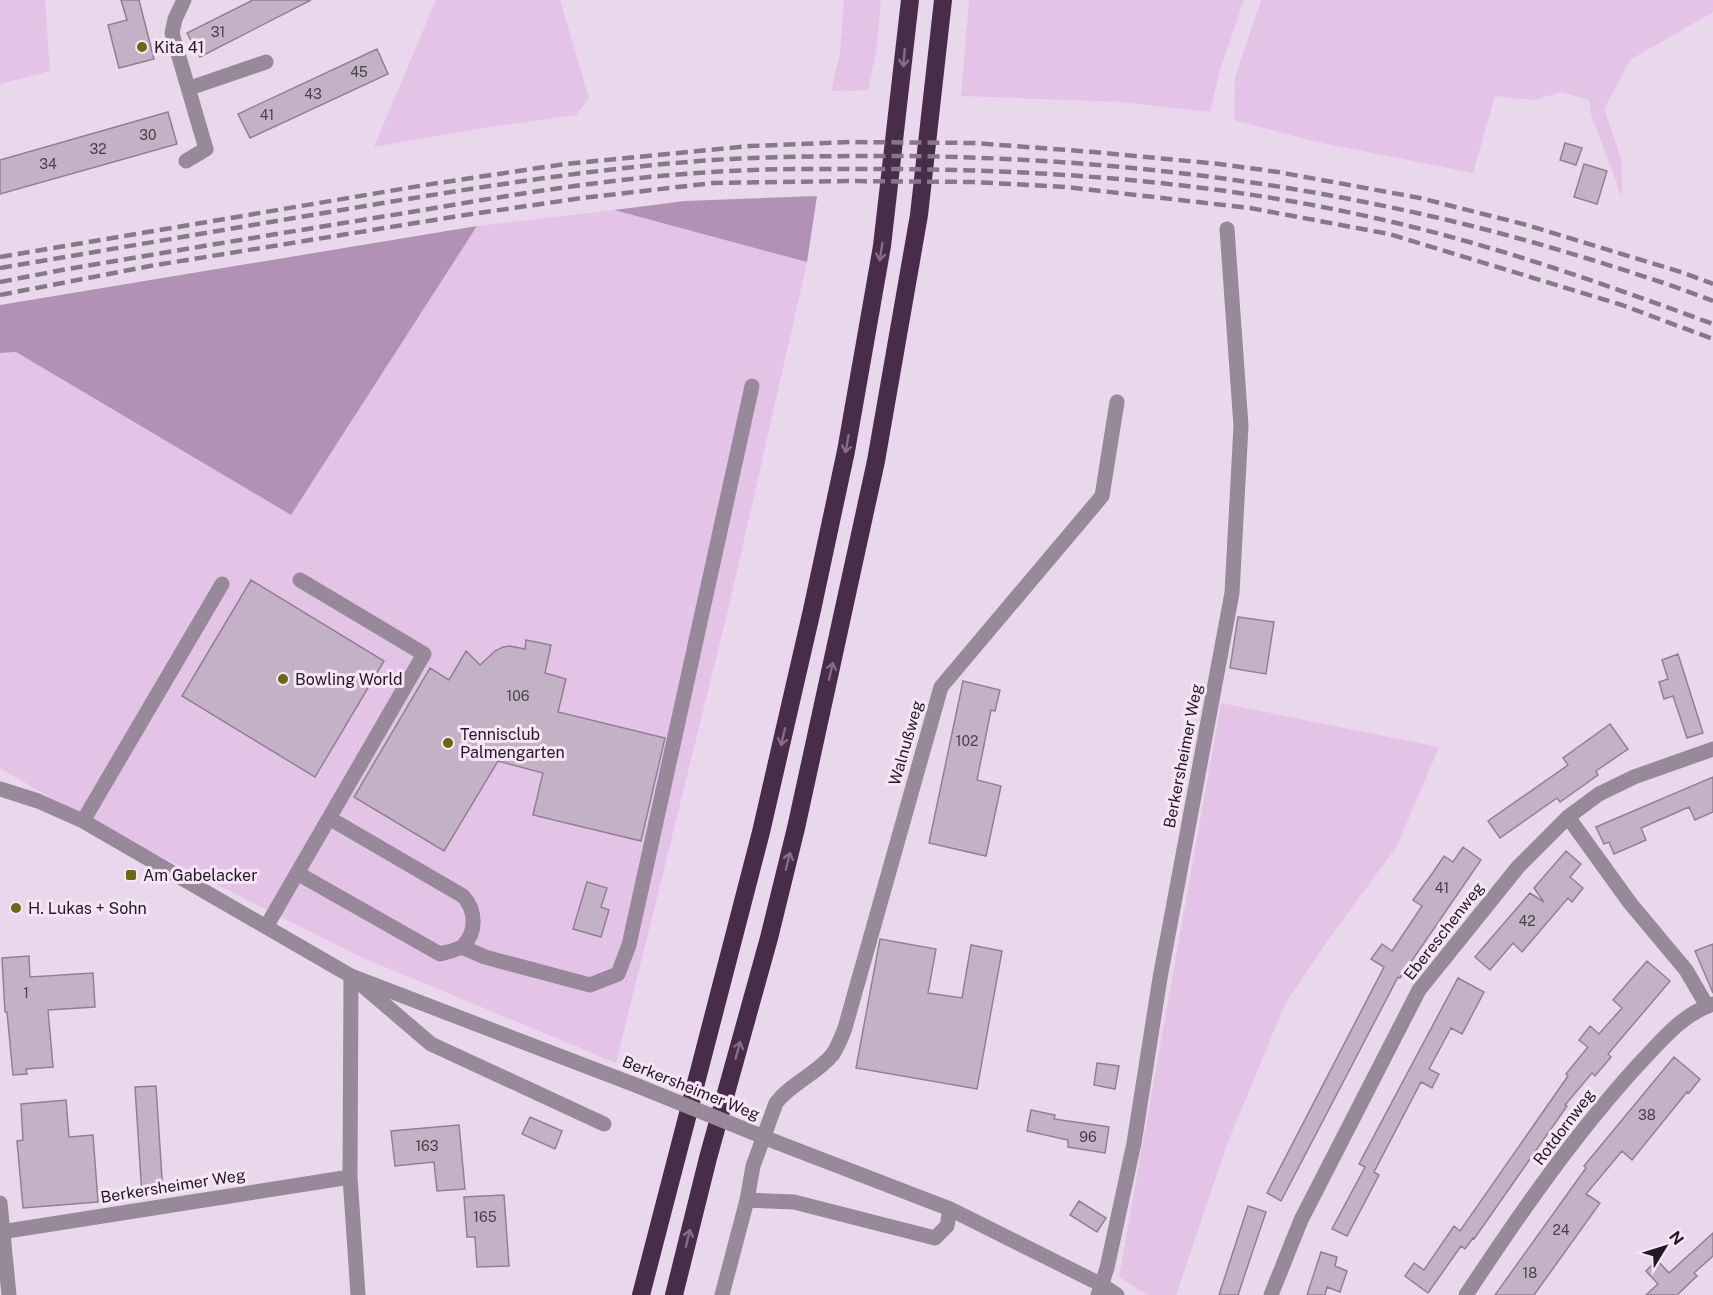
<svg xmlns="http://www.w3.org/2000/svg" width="1713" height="1295" font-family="'Public Sans',sans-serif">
  <rect width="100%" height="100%" fill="#e9d7ec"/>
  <path fill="#e3c4e7" d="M 0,0 L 45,0 L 50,71 L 0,84 Z
    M 436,0 L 560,0 L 589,98 L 576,115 L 476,129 L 374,147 Z
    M 844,0 L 881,0 L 876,53 L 868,90 L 831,91 L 840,53 Z
    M 969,0 L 1244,0 L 1220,70 L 1210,112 L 1122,102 L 961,96 Z
    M 1261,0 L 1713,0 L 1713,12 L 1630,60 L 1604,109 L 1622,161 L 1622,198 L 1591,114 L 1589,100 L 1562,92 L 1534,100 L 1495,96 L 1473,173 L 1317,142 L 1234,120 L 1235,77 Z
    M 614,210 L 807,262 L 729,606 L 616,1063 L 361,957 L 88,820 L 0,768 L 0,353 L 16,352 L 291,515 L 477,226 Z
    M 1221,703 L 1439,747 L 1397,846 L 1328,940 L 1285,1004 L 1228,1142 L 1176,1295 L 1147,1295 L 1119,1277 Z"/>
  <path fill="#b192b5" d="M 817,196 L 807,262 L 614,210 L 685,201 Z
    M 477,226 L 291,515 L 16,352 L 0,353 L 0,305 Z"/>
  <path fill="#c3b1c5" stroke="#918093" stroke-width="1.5" d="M 121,0 L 139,0 L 154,59 L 119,68 L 108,25 L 127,20 Z
    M 253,0 L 311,0 L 200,57 L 187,33 Z
    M 377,49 L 388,74 L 250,138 L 238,114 Z
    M 168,112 L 177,144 L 0,194 L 0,160 Z
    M 1565,143 L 1582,148 L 1576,165 L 1560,160 Z
    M 1584,164 L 1607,171 L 1597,204 L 1574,197 Z
    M 251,580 L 384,661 L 315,777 L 182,696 Z
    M 1238,617 L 1274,622 L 1266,674 L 1230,668 Z
    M 526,640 L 551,645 L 545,673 L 566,679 L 558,712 L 665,738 L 641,841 L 533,815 L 543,773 L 498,761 L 444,851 L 354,797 L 430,668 L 449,680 L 466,651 L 480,665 L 495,651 L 503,647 L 510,646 L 525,649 Z
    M 1678,654 L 1703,733 L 1687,738 L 1673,696 L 1664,699 L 1659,682 L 1668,679 L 1662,660 Z
    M 963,681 L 1000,690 L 995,711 L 991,710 L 977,780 L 1001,786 L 986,856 L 929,843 Z
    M 1610,724 L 1628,749 L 1596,771 L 1598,775 L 1560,802 L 1557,798 L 1500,838 L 1488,821 L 1568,765 L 1563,758 Z
    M 1713,777 L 1713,812 L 1695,820 L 1689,807 L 1641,828 L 1646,840 L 1614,854 L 1609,842 L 1604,844 L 1596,827 Z
    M 1463,847 L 1481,860 L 1400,978 L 1398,977 L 1281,1201 L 1267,1193 L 1384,967 L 1371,959 L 1382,944 L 1392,951 L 1422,906 L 1413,900 L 1434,871 L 1444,856 L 1453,862 Z
    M 1566,851 L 1581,864 L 1570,877 L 1583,888 L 1572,902 L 1568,898 L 1522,952 L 1513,943 L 1490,970 L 1475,957 L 1530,893 L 1544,902 L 1534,888 Z
    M 587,882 L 607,888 L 601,907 L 609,910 L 601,937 L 573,929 Z
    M 880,939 L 936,949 L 928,993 L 962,998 L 971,945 L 1002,951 L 977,1089 L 856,1068 Z
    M 1713,944 L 1713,993 L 1695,951 Z
    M 29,956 L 30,977 L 93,973 L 95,1007 L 48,1010 L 53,1067 L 26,1069 L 27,1074 L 13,1075 L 7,1012 L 5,1012 L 2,958 Z
    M 1647,961 L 1670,981 L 1608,1054 L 1611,1057 L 1595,1076 L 1592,1073 L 1565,1105 L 1567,1106 L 1474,1239 L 1473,1238 L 1465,1249 L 1461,1246 L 1428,1293 L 1405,1276 L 1414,1263 L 1424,1270 L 1454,1226 L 1460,1231 L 1568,1076 L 1566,1074 L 1588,1047 L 1579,1040 L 1590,1026 L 1599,1034 L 1622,1008 L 1613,1000 Z
    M 1458,978 L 1484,992 L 1462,1034 L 1451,1028 L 1429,1069 L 1439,1074 L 1432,1088 L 1421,1082 L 1374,1172 L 1379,1175 L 1347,1236 L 1332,1229 L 1365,1167 L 1359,1164 Z
    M 1674,1057 L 1700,1079 L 1689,1093 L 1687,1092 L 1632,1160 L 1622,1151 L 1586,1194 L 1600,1203 L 1534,1295 L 1495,1295 L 1586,1168 L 1584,1166 Z
    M 1097,1063 L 1119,1066 L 1115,1089 L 1094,1085 Z
    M 156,1086 L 163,1194 L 142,1196 L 135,1087 Z
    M 66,1100 L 69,1137 L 93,1135 L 98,1202 L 23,1208 L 17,1141 L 23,1140 L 21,1104 Z
    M 1031,1110 L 1055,1115 L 1054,1119 L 1109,1127 L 1105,1153 L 1068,1147 L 1068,1140 L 1027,1131 Z
    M 530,1117 L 562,1131 L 555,1149 L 522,1134 Z
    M 459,1125 L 465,1189 L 437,1191 L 434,1162 L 395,1166 L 391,1131 Z
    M 504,1195 L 509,1266 L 477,1267 L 475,1237 L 467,1237 L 464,1197 Z
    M 1079,1201 L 1106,1218 L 1097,1232 L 1070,1215 Z
    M 1248,1206 L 1266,1212 L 1251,1256 L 1238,1295 L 1219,1295 Z
    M 1713,1233 L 1713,1256 L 1694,1273 L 1697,1276 L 1677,1295 L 1646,1295 L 1658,1284 L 1646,1271 L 1657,1260 L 1669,1273 Z
    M 1321,1252 L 1337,1257 L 1335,1266 L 1347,1271 L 1340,1292 L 1327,1287 L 1325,1295 L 1307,1295 Z"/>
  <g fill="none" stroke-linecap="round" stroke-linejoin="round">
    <path stroke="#978999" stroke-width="15" d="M 184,0 L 175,19 L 172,33 L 206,149 L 186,161
      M 190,88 L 266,62
      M 0,789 L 38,801 L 83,821 L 351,976 L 638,1086
      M 1568,817 L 1630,903 L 1686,970 L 1707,1006
      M 83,821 L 222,584
      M 297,873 L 440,954 C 446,952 458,950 463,946 C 477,932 476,910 463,896 L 329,818
      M 266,927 L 424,654 L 300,580
      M 462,947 L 485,957 L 590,985 L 618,974 L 629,945 L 752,386
      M 351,976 L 350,1177 L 358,1295
      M 363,986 L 431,1044 L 604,1124
      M 776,1142 L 950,1209 L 1102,1285 L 1117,1295
      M 747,1200 L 753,1166 L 776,1103 C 791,1083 817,1074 833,1054 C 838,1046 842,1036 845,1028 L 941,687 L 1102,496 L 1117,402
      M 0,1203 L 9,1295
      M 1,1232 L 350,1177
      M 722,1295 L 747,1200 L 794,1202 L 935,1238 L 947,1226 L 950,1209
      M 1098,1295 L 1107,1268 L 1134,1143 L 1160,978 L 1232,593 L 1241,426 L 1227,229
      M 1271,1295 L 1301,1220 L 1419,990 L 1518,867 L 1568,817 L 1599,794 L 1634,777 L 1713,749
      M 1466,1295 C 1519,1215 1574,1135 1639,1064 C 1662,1040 1681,1015 1713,1004"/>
    <path stroke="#472d4a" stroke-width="18" d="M 641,1295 L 761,832 L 812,610 L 846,451 L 882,246 L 910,0
      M 674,1295 L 708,1158 L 769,938 L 796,828 L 876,461 L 919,215 L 943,0"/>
    <path stroke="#857987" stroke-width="4.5" stroke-dasharray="12 6" stroke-linecap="butt" d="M 0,257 L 425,185 L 565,164 L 750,146 L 851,142 L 974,143 L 1094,152 L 1219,164 L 1278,172 L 1420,198 L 1527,225 L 1684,273 L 1713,284
      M 0,268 C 118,248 235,228 353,208 C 468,189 583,170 699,161 C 766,156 833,156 900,156 C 1134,158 1365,189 1589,259 C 1631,272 1672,285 1713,301
      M 0,282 L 62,270 C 178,250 295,231 411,212 C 511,195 611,178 712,172 C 771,168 831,169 889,169 C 1052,170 1216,182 1375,218 C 1491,244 1602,283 1713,324
      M 0,295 L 150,266 L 465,215 L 582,198 L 713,183 L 850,181 L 973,182 L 1066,187 L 1250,208 L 1389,234 L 1622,305 L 1713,339"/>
    <path stroke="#978999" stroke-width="15" d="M 638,1086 L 776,1142"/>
  </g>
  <defs><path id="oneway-shaft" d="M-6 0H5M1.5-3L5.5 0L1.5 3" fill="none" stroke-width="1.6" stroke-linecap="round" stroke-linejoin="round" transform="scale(1.5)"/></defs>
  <g stroke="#856d87">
    <use href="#oneway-shaft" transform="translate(904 58) rotate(95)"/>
    <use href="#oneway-shaft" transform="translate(881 252) rotate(99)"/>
    <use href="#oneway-shaft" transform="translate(847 444) rotate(100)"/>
    <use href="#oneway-shaft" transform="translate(831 671) rotate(-77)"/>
    <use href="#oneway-shaft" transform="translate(783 737) rotate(103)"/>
    <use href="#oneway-shaft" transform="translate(788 861) rotate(-76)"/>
    <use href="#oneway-shaft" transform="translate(738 1050) rotate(-74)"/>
    <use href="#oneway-shaft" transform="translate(688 1238) rotate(-76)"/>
  </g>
  <g fill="#676b0d" stroke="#f7e4f9" stroke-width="2">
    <circle cx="142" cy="47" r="6"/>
    <circle cx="283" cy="679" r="6"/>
    <circle cx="448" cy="743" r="6"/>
    <rect x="125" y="869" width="12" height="12" rx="3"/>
    <circle cx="16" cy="908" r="6"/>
  </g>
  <g text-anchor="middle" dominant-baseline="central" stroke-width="6" stroke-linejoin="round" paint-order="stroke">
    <g font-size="14" fill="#4a404b">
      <text x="218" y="32">31</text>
      <text x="359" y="72">45</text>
      <text x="313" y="94">43</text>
      <text x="267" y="115">41</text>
      <text x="148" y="135">30</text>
      <text x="98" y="149">32</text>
      <text x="48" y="164">34</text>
      <text x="518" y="696">106</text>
      <text x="967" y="741">102</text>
      <text x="1442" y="888">41</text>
      <text x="1527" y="921">42</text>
      <text x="26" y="993">1</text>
      <text x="1647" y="1115">38</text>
      <text x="1088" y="1137">96</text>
      <text x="427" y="1146">163</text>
      <text x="485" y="1217">165</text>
      <text x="1561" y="1230">24</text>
      <text x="1530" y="1273">18</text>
    </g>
    <g font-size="16" fill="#211a22" stroke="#f7e4f9" text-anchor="start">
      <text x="154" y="47">Kita 41</text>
      <text x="295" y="679">Bowling World</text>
      <text x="460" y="734">Tennisclub<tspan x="460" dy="18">Palmengarten</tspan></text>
      <text x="143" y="875">Am Gabelacker</text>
      <text x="28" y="908">H. Lukas + Sohn</text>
    </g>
    <g font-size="16" fill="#211a22" stroke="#f7e4f9">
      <text transform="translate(906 743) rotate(-74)">Walnußweg</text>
      <text transform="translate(1183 756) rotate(-79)">Berkersheimer Weg</text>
      <text transform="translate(1444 931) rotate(-52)">Ebereschenweg</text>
      <text transform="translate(691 1088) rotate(22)">Berkersheimer Weg</text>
      <text transform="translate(1564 1127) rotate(-53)">Rotdornweg</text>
      <text transform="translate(173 1186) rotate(-9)">Berkersheimer Weg</text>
    </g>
  </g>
  <g transform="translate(1665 1247) rotate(52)" stroke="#f7e4f9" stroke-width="4.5" paint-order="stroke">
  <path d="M0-4.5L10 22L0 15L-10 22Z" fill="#211a22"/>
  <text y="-9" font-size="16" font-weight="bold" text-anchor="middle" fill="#211a22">N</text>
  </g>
</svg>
